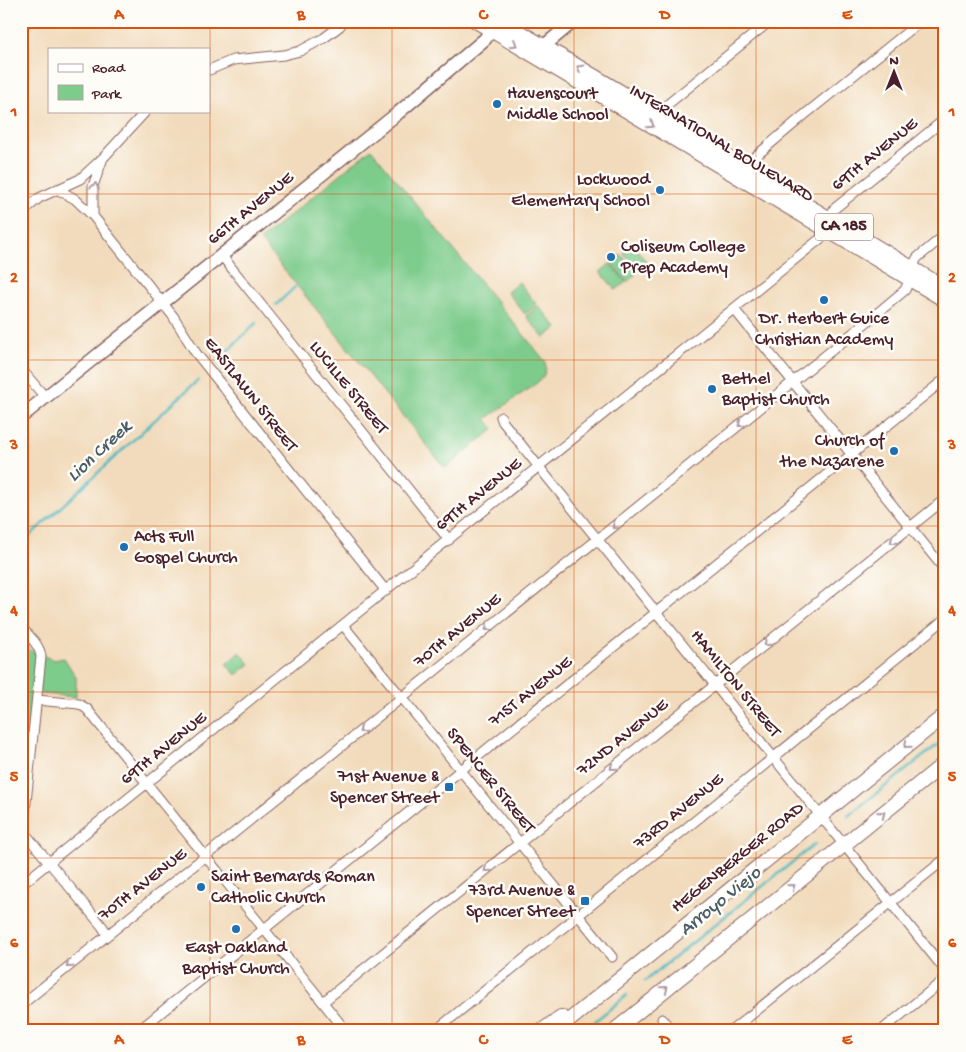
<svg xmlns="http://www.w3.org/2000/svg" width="966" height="1052" font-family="'Gochi Hand',sans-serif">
  <rect width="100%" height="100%" fill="#fdfcf7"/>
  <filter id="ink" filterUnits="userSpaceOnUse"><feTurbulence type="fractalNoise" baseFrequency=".02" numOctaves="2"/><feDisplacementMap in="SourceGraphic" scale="10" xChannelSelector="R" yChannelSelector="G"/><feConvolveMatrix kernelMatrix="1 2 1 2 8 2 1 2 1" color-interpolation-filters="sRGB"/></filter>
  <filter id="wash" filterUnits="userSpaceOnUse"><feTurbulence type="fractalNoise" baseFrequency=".0096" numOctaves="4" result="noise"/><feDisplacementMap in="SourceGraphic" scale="20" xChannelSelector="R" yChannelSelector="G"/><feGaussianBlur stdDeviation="1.12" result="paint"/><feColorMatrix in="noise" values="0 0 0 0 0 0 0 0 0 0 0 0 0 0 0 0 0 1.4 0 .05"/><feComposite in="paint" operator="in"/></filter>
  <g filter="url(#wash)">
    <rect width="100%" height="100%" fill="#f2dbbc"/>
    <path fill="#7dcc8c" stroke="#64765c" d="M 371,149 L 545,361 C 547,371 545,375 538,382 L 486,419 L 494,429 L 445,468 L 260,240 Z
      M 633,245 L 648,264 L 639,272 L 623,253 Z
      M 621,255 L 637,273 L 627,282 L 611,263 Z
      M 610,264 L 626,282 L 616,290 L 600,272 Z
      M 519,282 L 537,305 L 525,314 L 507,292 Z
      M 539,306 L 557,328 L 544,338 L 526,316 Z
      M 21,639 L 31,651 L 54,660 L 64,658 L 76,677 L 76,697 L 32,693 L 21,798 Z
      M 240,652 L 250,664 L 236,675 L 226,664 Z"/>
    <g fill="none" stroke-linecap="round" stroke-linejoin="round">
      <path stroke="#49b8c0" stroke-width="2.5" d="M 276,305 L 295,287
        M 217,361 L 256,323
        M 21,544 L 198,380
        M 848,816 L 945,739
        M 645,981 L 815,844
        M 583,1031 L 627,995"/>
    </g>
  </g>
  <g filter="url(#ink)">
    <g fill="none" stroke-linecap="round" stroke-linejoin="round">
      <g stroke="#85615e" stroke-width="11">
        <path id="street" d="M 21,27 L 28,21
          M 209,70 L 233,60 L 284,55 L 300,51 L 324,38 L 340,26 L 343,21
          M 657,113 L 770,21
          M 743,167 L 803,116 L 921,21
          M 57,189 L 75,199 L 93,216 L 173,316 L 196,353 L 386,591
          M 21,213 L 39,198 L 80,179 L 104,157 L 146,111
          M 93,216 L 93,186 L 103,158
          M 222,256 L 449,540
          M 912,268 L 917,258 L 945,235
          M 734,309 L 945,570
          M 21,369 L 45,397
          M 501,417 L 503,422 L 539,467 L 945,970
          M 343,625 L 612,957
          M 21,627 C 29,636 40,645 41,657 L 23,831 L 102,926 L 107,934
          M 37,700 L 79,704 L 87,709 L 346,1031
          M 21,885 L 815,243 L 820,239 L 834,209 L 945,119
          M 323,1002 L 945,499
          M 21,1005 L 868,321 L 905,290 L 910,278
          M 662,1019 L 672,1031
          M 21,1024 L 27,1031
          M 138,1031 L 945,379
          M 435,1031 L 945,619
          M 731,1031 L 945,859
          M 881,1031 L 945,979"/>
      </g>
      <g stroke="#85615e" stroke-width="15">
        <path id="secondary" d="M 539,54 L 544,46 L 574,21
          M 21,417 L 398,113 L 485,39 L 496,23"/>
      </g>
      <g stroke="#85615e" stroke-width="16">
        <path id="primary" d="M 476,21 L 945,300
          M 501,21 L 681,128 L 743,167 L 945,288
          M 542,1031 L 561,1017
          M 556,1031 L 945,715
          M 614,1031 L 945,763"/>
      </g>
      <use href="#street" stroke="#fff" stroke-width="9"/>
      <use href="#secondary" stroke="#fff" stroke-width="12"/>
      <use href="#primary" stroke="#fff" stroke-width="14"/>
    </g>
    <defs><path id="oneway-chevron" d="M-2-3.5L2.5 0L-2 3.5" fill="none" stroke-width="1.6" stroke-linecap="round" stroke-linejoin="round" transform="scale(1.25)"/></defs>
    <g stroke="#ae9aa0">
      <use href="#oneway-chevron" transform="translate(514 44) rotate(31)"/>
      <use href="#oneway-chevron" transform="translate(580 68) rotate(-150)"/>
      <use href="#oneway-chevron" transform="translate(651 125) rotate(33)"/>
      <use href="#oneway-chevron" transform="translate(95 186) rotate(-80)"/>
      <use href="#oneway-chevron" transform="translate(741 424) rotate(141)"/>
      <use href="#oneway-chevron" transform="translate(615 526) rotate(141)"/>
      <use href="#oneway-chevron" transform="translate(893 541) rotate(141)"/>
      <use href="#oneway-chevron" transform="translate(488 628) rotate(141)"/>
      <use href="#oneway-chevron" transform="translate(767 643) rotate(141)"/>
      <use href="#oneway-chevron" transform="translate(362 730) rotate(141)"/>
      <use href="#oneway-chevron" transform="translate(907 745) rotate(141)"/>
      <use href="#oneway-chevron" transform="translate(613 767) rotate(141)"/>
      <use href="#oneway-chevron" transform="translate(882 814) rotate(-39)"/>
      <use href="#oneway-chevron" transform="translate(487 869) rotate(141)"/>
      <use href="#oneway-chevron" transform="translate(792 887) rotate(-39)"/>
      <use href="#oneway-chevron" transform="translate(69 965) rotate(140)"/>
      <use href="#oneway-chevron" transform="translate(665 989) rotate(-39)"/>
    </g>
  </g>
  <path fill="none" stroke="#d8530f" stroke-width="1" stroke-opacity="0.55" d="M 210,21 L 210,1031M 392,21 L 392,1031M 574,21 L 574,1031M 756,21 L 756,1031M 21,194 L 945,194M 21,360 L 945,360M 21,526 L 945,526M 21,692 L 945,692M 21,858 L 945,858"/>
  <g fill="#1f6fb2" stroke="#fdfcf7" stroke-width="2">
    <circle cx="497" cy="104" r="5"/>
    <circle cx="660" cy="190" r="5"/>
    <circle cx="611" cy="257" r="5"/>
    <circle cx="824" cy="300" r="5"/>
    <circle cx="712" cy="389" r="5"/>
    <circle cx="894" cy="451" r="5"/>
    <circle cx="124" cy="547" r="5"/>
    <rect x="444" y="782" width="10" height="10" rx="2.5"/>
    <circle cx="201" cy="887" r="5"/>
    <rect x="580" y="896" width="10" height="10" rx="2.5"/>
    <circle cx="236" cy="929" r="5"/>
  </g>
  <g text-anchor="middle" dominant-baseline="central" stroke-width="5" stroke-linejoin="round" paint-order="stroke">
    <rect fill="#fdfcf7" stroke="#806168" stroke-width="1" x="815" y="213.5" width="58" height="27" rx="4"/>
    <g font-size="16" font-weight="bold" fill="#4a1f2b">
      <text x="844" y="227">CA 185</text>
    </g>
    <g font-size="18" fill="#4a1f2b" stroke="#fdfcf7" text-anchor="start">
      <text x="507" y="94">Havenscourt<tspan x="507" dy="21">Middle School</tspan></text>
      <text x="650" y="180" text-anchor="end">Lockwood<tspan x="650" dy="21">Elementary School</tspan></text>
      <text x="621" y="247">Coliseum College<tspan x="621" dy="21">Prep Academy</tspan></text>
      <text x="824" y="319" text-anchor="middle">Dr. Herbert Guice<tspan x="824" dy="21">Christian Academy</tspan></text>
      <text x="722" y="379">Bethel<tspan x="722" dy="21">Baptist Church</tspan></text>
      <text x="884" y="441" text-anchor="end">Church of<tspan x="884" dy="21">the Nazarene</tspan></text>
      <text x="134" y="537">Acts Full<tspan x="134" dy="21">Gospel Church</tspan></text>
      <text x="439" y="777" text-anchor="end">71st Avenue &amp;<tspan x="439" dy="21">Spencer Street</tspan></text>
      <text x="211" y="877">Saint Bernards Roman<tspan x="211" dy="21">Catholic Church</tspan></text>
      <text x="575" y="891" text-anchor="end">73rd Avenue &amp;<tspan x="575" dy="21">Spencer Street</tspan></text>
      <text x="236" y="948" text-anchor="middle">East Oakland<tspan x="236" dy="21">Baptist Church</tspan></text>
    </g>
    <g font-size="18" fill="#4a1f2b" stroke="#fdfcf7">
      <text transform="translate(721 144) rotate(31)">INTERNATIONAL BOULEVARD</text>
      <text transform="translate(875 155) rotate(-39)">69TH AVENUE</text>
      <text transform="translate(251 209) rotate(-39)">66TH AVENUE</text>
      <text transform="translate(348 388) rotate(51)">LUCILLE STREET</text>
      <text transform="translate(250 395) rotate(52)">EASTLAWN STREET</text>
      <text transform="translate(479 495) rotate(-39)">69TH AVENUE</text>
      <text transform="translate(458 631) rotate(-39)">70TH AVENUE</text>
      <text transform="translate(735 684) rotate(51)">HAMILTON STREET</text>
      <text transform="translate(531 692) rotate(-39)">71ST AVENUE</text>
      <text transform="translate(623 738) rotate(-39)">72ND AVENUE</text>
      <text transform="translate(164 749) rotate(-39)">69TH AVENUE</text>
      <text transform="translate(490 781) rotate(51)">SPENCER STREET</text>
      <text transform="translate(679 812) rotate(-39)">73RD AVENUE</text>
      <text transform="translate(738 858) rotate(-39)">HEGENBERGER ROAD</text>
      <text transform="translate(143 885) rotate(-38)">70TH AVENUE</text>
    </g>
    <g font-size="19" font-style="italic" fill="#4a5c67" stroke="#fdfcf7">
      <text transform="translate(100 452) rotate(-43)">Lion Creek</text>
      <text transform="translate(721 902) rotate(-39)">Arroyo Viejo</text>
    </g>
  </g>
  <rect width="966" height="1052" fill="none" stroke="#fdfcf7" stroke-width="55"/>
  <rect x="48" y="48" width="162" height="65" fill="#fdfcf7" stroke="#b5a4a5"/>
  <rect x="58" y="64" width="25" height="8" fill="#ffffff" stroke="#b5a4a5"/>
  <text x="92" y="72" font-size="15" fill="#4a1f2b">Road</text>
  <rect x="58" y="85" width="25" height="15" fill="#7dcc8c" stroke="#b5a4a5"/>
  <text x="92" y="98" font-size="15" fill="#4a1f2b">Park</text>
  <g transform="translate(894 72)" stroke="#fdfcf7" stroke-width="4" paint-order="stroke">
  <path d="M0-4L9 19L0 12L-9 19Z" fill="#4a1f2b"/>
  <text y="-8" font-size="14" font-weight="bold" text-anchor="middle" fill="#4a1f2b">N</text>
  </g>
  <rect x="28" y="28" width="910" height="996" fill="none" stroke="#d8530f" stroke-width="2"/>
  <g font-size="16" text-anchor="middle" font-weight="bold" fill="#d8530f">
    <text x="119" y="19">A</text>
    <text x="301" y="19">B</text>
    <text x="483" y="19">C</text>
    <text x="665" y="19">D</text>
    <text x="847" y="19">E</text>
    <text x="14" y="116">1</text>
    <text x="952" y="116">1</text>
    <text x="14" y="282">2</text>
    <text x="952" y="282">2</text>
    <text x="14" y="449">3</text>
    <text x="952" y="449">3</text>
    <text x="14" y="615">4</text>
    <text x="952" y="615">4</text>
    <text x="14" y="781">5</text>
    <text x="952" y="781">5</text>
    <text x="14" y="947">6</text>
    <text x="952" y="947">6</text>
    <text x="119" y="1044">A</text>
    <text x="301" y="1044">B</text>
    <text x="483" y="1044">C</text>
    <text x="665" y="1044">D</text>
    <text x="847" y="1044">E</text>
  </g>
</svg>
